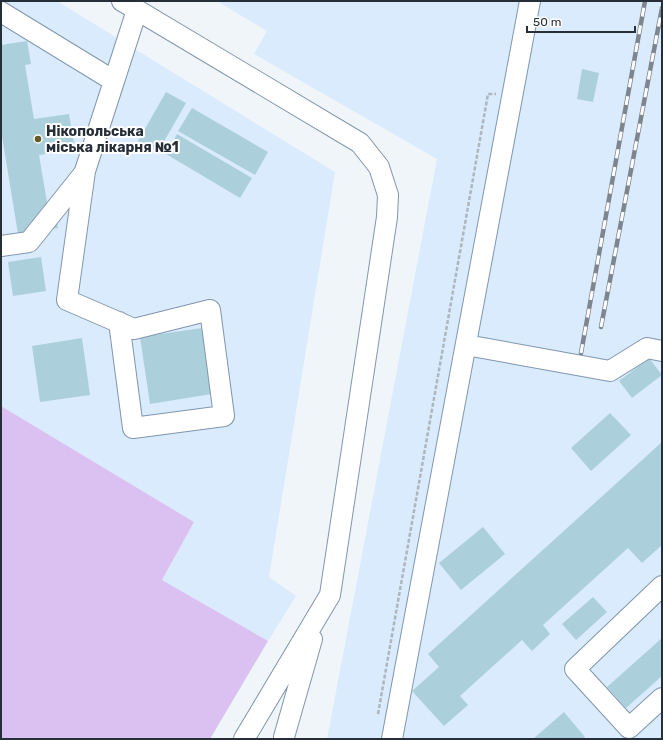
<svg xmlns="http://www.w3.org/2000/svg" width="663" height="740" font-family="Rubik,sans-serif">
  <rect width="100%" height="100%" fill="#f0f5fa"/>
  <path fill="#d9ebfd" d="M 1,1 L 57,1 L 335,172 L 269,577 L 296,596 L 268,641 L 162,580 L 194,522 L 1,406 Z
    M 217,1 L 662,1 L 662,739 L 327,739 L 437,159 L 254,54 L 267,31 Z"/>
  <path fill="#dac1f1" d="M 1,406 L 194,522 L 162,580 L 268,641 L 210,739 L 1,739 Z"/>
  <path fill="#acd0db" d="M 27,41 L 31,64 L 25,65 L 34,119 L 69,114 L 75,149 L 39,155 L 48,208 L 55,207 L 58,228 L 18,234 L 1,130 L 1,45 Z
    M 582,69 L 599,73 L 593,102 L 577,99 Z
    M 166,92 L 186,103 L 158,152 L 138,141 Z
    M 192,108 L 268,152 L 255,175 L 178,131 Z
    M 177,134 L 252,178 L 240,198 L 166,154 Z
    M 41,257 L 46,291 L 13,296 L 8,262 Z
    M 202,328 L 212,394 L 150,404 L 140,337 Z
    M 82,338 L 90,395 L 40,402 L 32,346 Z
    M 649,358 L 662,375 L 632,398 L 619,381 Z
    M 610,413 L 631,435 L 591,471 L 571,448 Z
    M 662,442 L 662,545 L 642,563 L 628,548 L 543,625 L 550,634 L 532,651 L 522,640 L 460,696 L 468,705 L 444,726 L 412,691 L 439,667 L 428,654 Z
    M 483,527 L 505,554 L 461,590 L 439,563 Z
    M 593,597 L 607,612 L 576,640 L 562,624 Z
    M 662,638 L 662,676 L 626,708 L 607,687 Z
    M 564,712 L 585,737 L 583,739 L 533,739 Z"/>
  <g fill="none" stroke-linecap="round" stroke-linejoin="round">
    <g stroke="#8196ad" stroke-width="22">
      <path id="minor" d="M 122,1 L 360,143 L 379,167 L 388,195 L 387,217 L 330,595 L 244,739
        M 1,12 L 114,81
        M 1,246 L 29,242 L 85,172
        M 119,322 L 133,428 L 224,416 L 210,310 L 134,329 L 67,300 L 85,171 L 137,10
        M 466,345 L 610,371 L 647,348 L 662,351
        M 662,586 L 575,669 L 629,728 L 662,698
        M 284,739 L 284,737 L 312,639
        M 392,739 L 530,1"/>
    </g>
    <path stroke="#afb5bb" stroke-width="2.5" stroke-dasharray="4 2" stroke-linecap="butt" d="M 378,714 L 488,94 L 496,94"/>
    <use href="#minor" stroke="#fff" stroke-width="20"/>
    <g stroke="#7e858d" stroke-width="4.5">
      <path id="rail" d="M 601,327 L 662,8
        M 581,353 L 645,1"/>
    </g>
    <use href="#rail" stroke="#fff" stroke-width="3" stroke-dasharray="9" stroke-linecap="butt"/>
  </g>
  <circle fill="#635a26" stroke="#fff" stroke-width="1.5" cx="38" cy="139" r="4"/>
  <g text-anchor="middle" dominant-baseline="central" stroke-width="4" stroke-linejoin="round" paint-order="stroke">
    <g font-size="14" font-weight="bold" fill="#262f38" stroke="#fff" text-anchor="start">
      <text x="46" y="131">Нікопольська<tspan x="46" dy="16">міська лікарня №1</tspan></text>
    </g>
  </g>
  <rect width="663" height="740" fill="none" stroke="#262f38" stroke-width="4"/>
  <path d="M527 26v6h108v-6" fill="none" stroke="#262f38" stroke-width="2"/>
  <text x="533" y="26" font-size="12" fill="#262f38" stroke="#ffffff" stroke-width="3" paint-order="stroke">50 m</text>
</svg>
